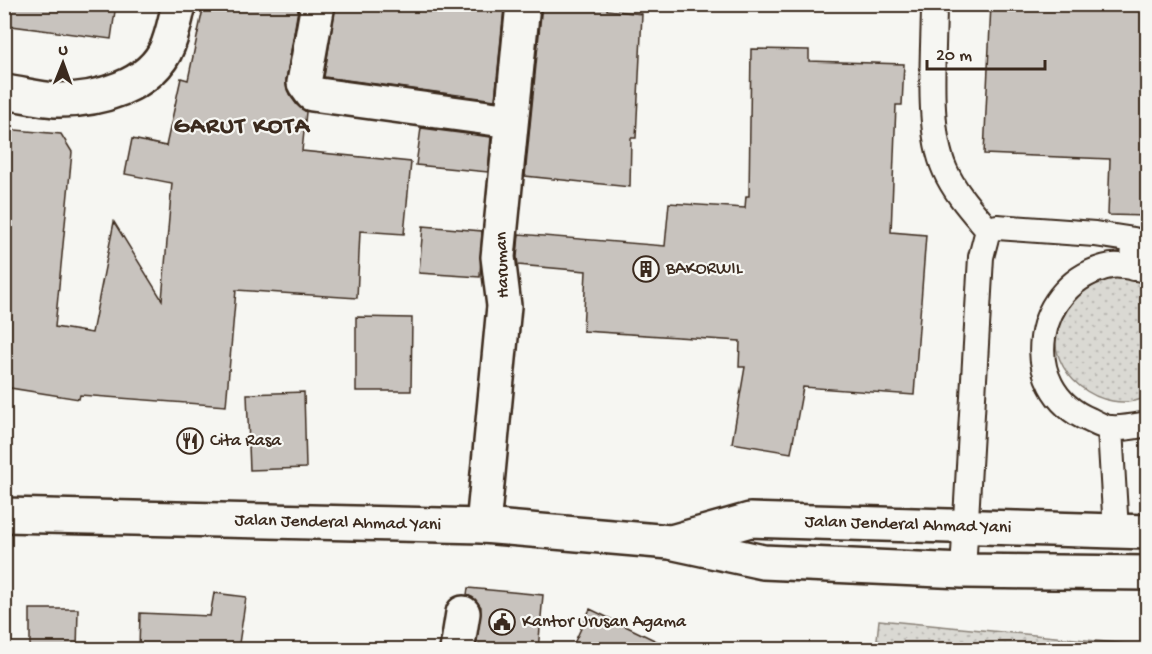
<svg xmlns="http://www.w3.org/2000/svg" width="1152" height="654" font-family="'Gochi Hand',sans-serif">
  <defs>
    <pattern id="grass-dots" width="8" height="8" patternUnits="userSpaceOnUse" patternTransform="scale(1.5)"><rect width="8" height="8" fill="#dad9d3"/><path d="M2 2h.1M6 6h.1" fill="none" stroke="#bcbab5" stroke-width="1.8" stroke-linecap="round"/></pattern>
  </defs>
  <rect width="100%" height="100%" fill="#f6f6f2"/>
  <filter id="ink" filterUnits="userSpaceOnUse"><feTurbulence type="fractalNoise" baseFrequency=".0167" numOctaves="2"/><feDisplacementMap in="SourceGraphic" scale="12" xChannelSelector="R" yChannelSelector="G"/><feConvolveMatrix kernelMatrix="1 2 1 2 8 2 1 2 1" color-interpolation-filters="sRGB"/></filter>
  <g filter="url(#ink)">
    <path fill="url(#grass-dots)" stroke="#8a8278" stroke-width="1.5" d="M 1097,275 L 1147,276 L 1147,397 C 1102,417 1045,374 1057,324 C 1062,302 1081,290 1097,275 Z
      M 879,620 L 1147,646 L 1147,649 L 876,649 Z"/>
    <path fill="#c8c3be" stroke="#3b2a1e" stroke-width="1.5" d="M 4,4 L 116,4 L 111,39 L 4,25 Z
      M 204,4 L 299,4 L 286,80 L 289,94 L 297,105 L 306,112 L 302,151 L 411,162 L 404,234 L 360,231 L 357,298 L 236,290 L 226,406 L 80,395 L 79,399 L 4,387 L 4,129 L 61,134 L 72,152 L 55,327 L 92,333 L 114,222 L 162,300 L 172,183 L 125,174 L 132,139 L 166,146 L 181,78 L 188,80 Z
      M 336,4 L 483,4 L 504,8 L 495,100 L 324,77 Z
      M 542,4 L 608,4 L 607,10 L 642,14 L 636,138 L 631,138 L 630,187 L 525,176 Z
      M 991,4 L 1148,4 L 1148,216 L 1108,215 L 1110,159 L 984,154 Z
      M 751,49 L 809,50 L 809,61 L 904,64 L 902,105 L 896,105 L 891,232 L 926,235 L 914,395 L 803,387 L 791,453 L 732,443 L 745,367 L 739,367 L 740,341 L 583,331 L 586,271 L 518,265 L 517,257 L 519,234 L 665,246 L 669,203 L 745,208 L 746,196 L 749,196 Z
      M 421,128 L 491,137 L 488,172 L 416,165 Z
      M 423,226 L 482,231 L 480,277 L 419,273 Z
      M 356,317 L 412,318 L 411,391 L 356,391 Z
      M 304,392 L 306,468 L 250,470 L 247,394 Z
      M 468,588 L 543,595 L 538,650 L 476,650 L 481,607 L 475,599 L 467,595 Z
      M 214,593 L 246,597 L 238,650 L 139,650 L 140,613 L 210,616 Z
      M 30,609 L 78,609 L 77,650 L 30,650 Z
      M 590,609 L 675,650 L 571,650 Z"/>
    <g fill="none" stroke-linecap="round" stroke-linejoin="round">
      <g stroke="#3b2a1e" stroke-width="28">
        <path id="lane" d="M 934,4 C 934,52 926,128 945,170 C 955,193 973,212 988,230
          M 1148,270 C 1137,269 1122,264 1111,266 C 1033,281 1015,389 1090,420 C 1096,423 1105,428 1111,428 C 1123,429 1136,426 1148,424
          M 1110,429 L 1116,531
          M 963,571 L 981,257 L 988,230 L 997,227 L 1095,234 L 1134,240 L 1133,268"/>
      </g>
      <g stroke="#3b2a1e" stroke-width="38">
        <path id="street" d="M 318,4 L 304,83 L 312,94 L 511,121
          M 4,92 C 21,94 38,99 55,100 C 95,101 152,87 168,45 C 173,32 176,18 179,4
          M 483,526 L 504,306 L 498,257 L 523,4
          M 457,650 L 463,613"/>
      </g>
      <g stroke="#3b2a1e" stroke-width="38">
        <g id="secondary">
          <path id="s1" d="M 4,515 L 483,526 L 670,542 L 763,562 L 963,571 L 1148,573"/>
          <path id="s2" d="M 675,541 L 750,520 L 1148,532"/>
        </g>
      </g>
      <use href="#lane" stroke="#f6f6f2" stroke-width="24"/>
      <use href="#street" stroke="#f6f6f2" stroke-width="33"/>
      <use href="#secondary" stroke="#f6f6f2" stroke-width="33"/>
    </g>
  </g>
  <defs>
    <g id="building-ring" transform="scale(1.35)"><circle r="9.5" fill="#f6f6f2" stroke="#3b2a1e" stroke-width="1.5"/><path d="M-4-6H4V6H1V3H-1V6H-4ZM-2.5-4.3h1.7v1.8h-1.7ZM.8-4.3h1.7v1.8H.8ZM-2.5-1h1.7V.8h-1.7ZM.8-1h1.7V.8H.8Z" fill="#3b2a1e"/></g>
    <g id="restaurant-ring" transform="scale(1.35)"><circle r="9.5" fill="#f6f6f2" stroke="#3b2a1e" stroke-width="1.5"/><path d="M-5-6h1v4h1v-4h1v4h1v-4h1v5L-1.5 .5V6h-2V.5L-5-1ZM5-6V6H3V1.5H1.5Q1.5-4 5-6Z" fill="#3b2a1e"/></g>
    <g id="civic-ring" transform="scale(1.35)"><circle r="9.5" fill="#f6f6f2" stroke="#3b2a1e" stroke-width="1.5"/><path d="M-.6-6.5H3V-4.5H.6V-3L4-1V1h2V6H-6V1h2V-1L-.6-3ZM-1.2 2.5V6h2.4V2.5Z" fill="#3b2a1e"/></g>
  </defs>
  <g fill-rule="evenodd">
    <use href="#building-ring" x="646" y="269"/>
    <use href="#restaurant-ring" x="190" y="441"/>
    <use href="#civic-ring" x="502" y="622"/>
  </g>
  <g text-anchor="middle" dominant-baseline="central" stroke-width="4.5" stroke-linejoin="round" paint-order="stroke">
    <g font-size="18" fill="#3b2a1e" stroke="#f6f6f2">
      <text transform="translate(503 265) rotate(-92)">Haruman</text>
      <text stroke="none"><textPath href="#s1" startOffset="334">Jalan Jenderal Ahmad Yani</textPath></text>
      <text stroke="none"><textPath href="#s2" startOffset="236">Jalan Jenderal Ahmad Yani</textPath></text>
    </g>
    <g font-size="18" fill="#3b2a1e" stroke="#f6f6f2" text-anchor="start">
      <text x="666" y="269">BAKORWIL</text>
      <text x="210" y="441">Cita Rasa</text>
      <text x="522" y="622">Kantor Urusan Agama</text>
    </g>
    <g font-size="24" font-weight="bold" letter-spacing="1.5" fill="#3b2a1e" stroke="#f6f6f2">
      <text x="242" y="127">GARUT KOTA</text>
    </g>
  </g>
  <rect width="1152" height="654" fill="none" stroke="#f6f6f2" stroke-width="24"/>
  <rect x="12" y="12" width="1128" height="630" fill="none" stroke="#3b2a1e" stroke-width="2" filter="url(#ink)"/>
  <g transform="translate(63 63) rotate(1)" stroke="#f6f6f2" stroke-width="4.5" paint-order="stroke">
  <path d="M0-4.5L10 22L0 15L-10 22Z" fill="#3b2a1e"/>
  <text y="-9" font-size="16" font-weight="bold" text-anchor="middle" fill="#3b2a1e">U</text>
  </g>
  <path d="M927 60v9h118v-9" fill="none" stroke="#3b2a1e" stroke-width="3"/>
  <text x="936" y="60" font-size="18" fill="#3b2a1e" stroke="#f6f6f2" stroke-width="4.5" paint-order="stroke">20 m</text>
</svg>
